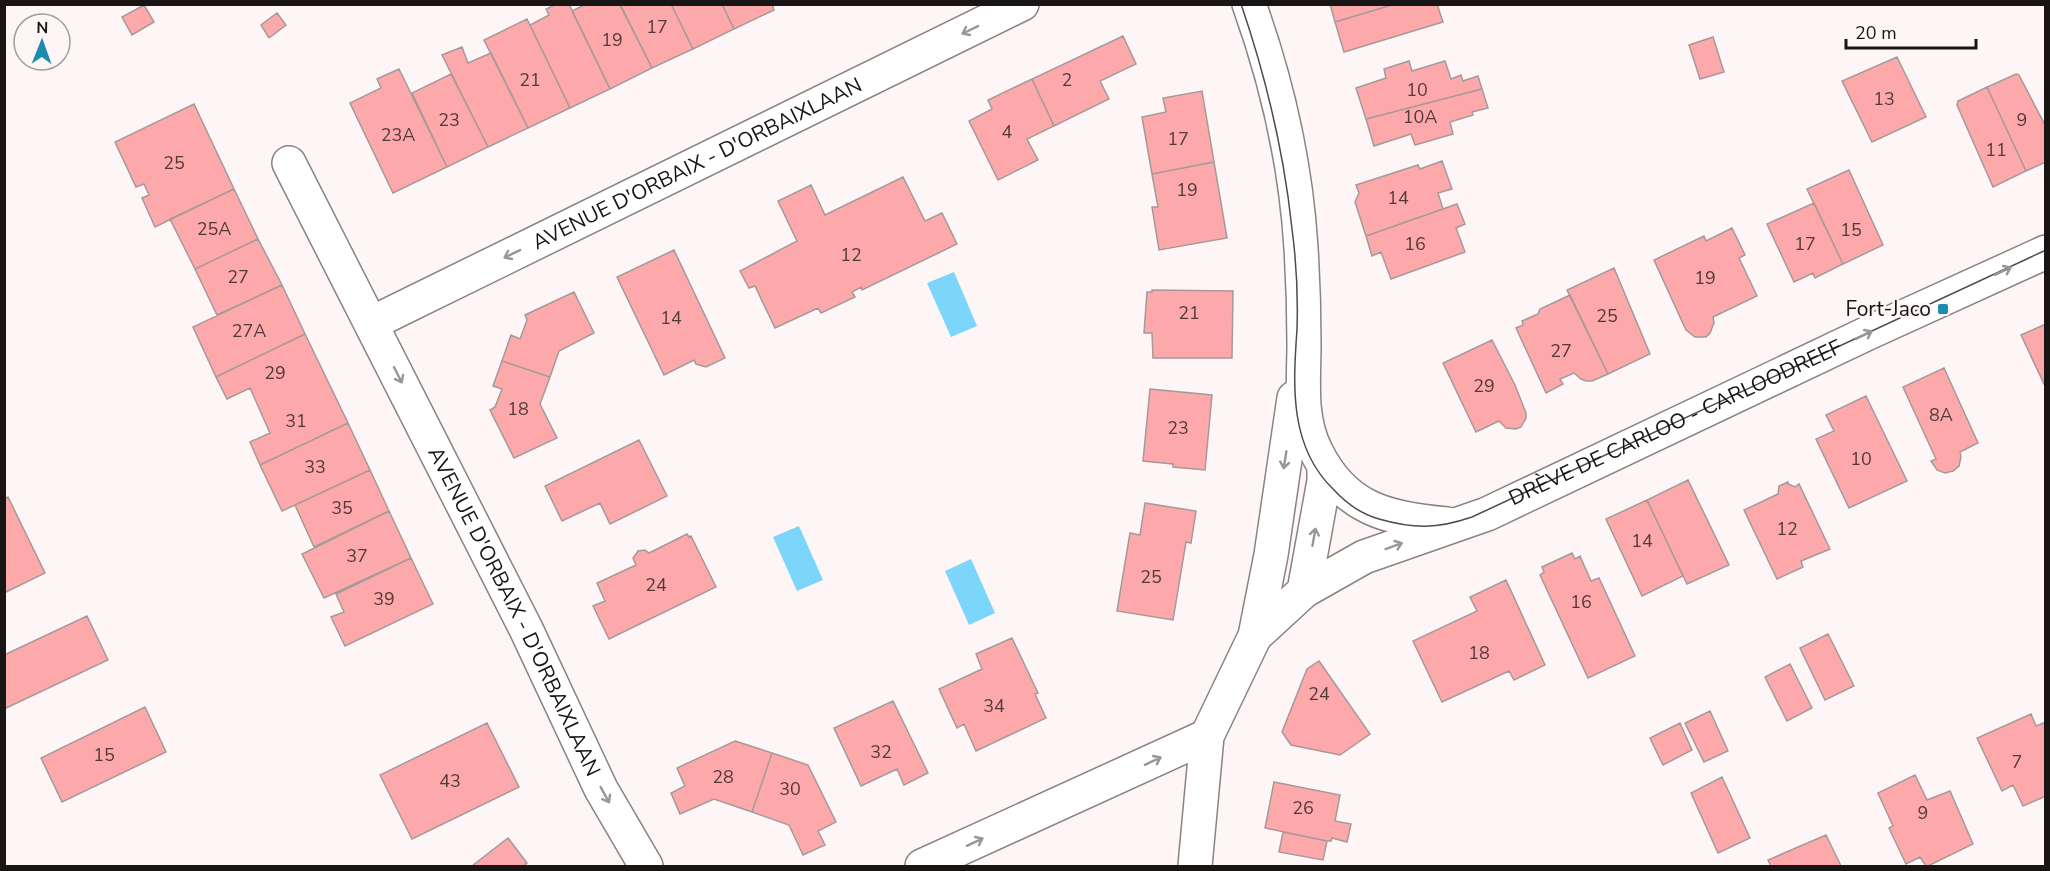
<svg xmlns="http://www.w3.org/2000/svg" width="2050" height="871" font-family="'Nunito Sans',sans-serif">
  <rect width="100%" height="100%" fill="#fef6f6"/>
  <path fill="#7cd5fa" d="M 954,272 L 977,326 L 951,337 L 927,283 Z
    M 799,526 L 823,580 L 797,591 L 773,537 Z
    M 971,559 L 995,613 L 969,625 L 945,571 Z"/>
  <path fill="#fda9ab" stroke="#a59999" stroke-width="1.5" d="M 557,4 L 569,4 L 610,89 L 570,108 L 530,25 L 549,15 L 546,9 Z
    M 586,4 L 620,4 L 652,68 L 610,89 L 572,11 Z
    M 671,4 L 722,4 L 734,29 L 693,49 Z
    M 671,4 L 693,49 L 652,68 L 620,5 Z
    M 722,4 L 772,4 L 774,10 L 734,29 Z
    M 1330,4 L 1395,4 L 1335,22 Z
    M 1395,4 L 1437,4 L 1443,22 L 1344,52 L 1335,22 Z
    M 144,5 L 154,22 L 132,35 L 122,17 Z
    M 277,13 L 286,25 L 269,38 L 261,25 Z
    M 527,19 L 570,108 L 528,128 L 484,40 Z
    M 1123,36 L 1136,64 L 1100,81 L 1109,99 L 1054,126 L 1032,79 Z
    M 1713,37 L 1724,72 L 1700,79 L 1689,45 Z
    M 462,47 L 468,63 L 491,53 L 528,128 L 488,147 L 442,55 Z
    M 1897,57 L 1926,117 L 1872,142 L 1842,81 Z
    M 1409,61 L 1412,71 L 1445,61 L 1451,79 L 1461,75 L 1463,81 L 1478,76 L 1482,89 L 1366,119 L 1356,88 L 1386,78 L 1384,69 Z
    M 399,69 L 447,167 L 393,193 L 350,103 L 381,88 L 377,79 Z
    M 451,74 L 488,147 L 447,167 L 412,93 Z
    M 2016,74 L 2019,75 L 2046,127 L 2046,162 L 2026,171 L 1987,87 Z
    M 1032,79 L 1054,126 L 1027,139 L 1038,160 L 998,180 L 969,121 L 992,109 L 988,100 Z
    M 1987,87 L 2026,171 L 1993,187 L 1957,105 L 1958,101 Z
    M 1482,89 L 1488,108 L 1472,112 L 1473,115 L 1450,122 L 1453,134 L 1415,145 L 1411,134 L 1374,146 L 1366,119 Z
    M 1202,91 L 1214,162 L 1152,174 L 1142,117 L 1166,112 L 1163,98 Z
    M 194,104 L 234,189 L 155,227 L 142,198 L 149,195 L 144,184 L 136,187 L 115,142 Z
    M 1442,161 L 1452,189 L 1438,193 L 1443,209 L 1366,236 L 1355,202 L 1359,193 L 1356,185 L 1418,165 L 1420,169 Z
    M 1214,162 L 1227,238 L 1159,250 L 1152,207 L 1158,207 L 1152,174 Z
    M 1849,170 L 1883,245 L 1843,264 L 1807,189 Z
    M 903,177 L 925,221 L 942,213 L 957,244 L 862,290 L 861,287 L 852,292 L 855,297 L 821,313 L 818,308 L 775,328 L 755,286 L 749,288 L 740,271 L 797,241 L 778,201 L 811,185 L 825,215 Z
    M 234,189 L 258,239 L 195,269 L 170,219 Z
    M 1814,203 L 1843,264 L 1815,278 L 1813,273 L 1794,282 L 1767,224 Z
    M 1457,204 L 1465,224 L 1456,228 L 1465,252 L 1391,279 L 1381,252 L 1372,256 L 1366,236 Z
    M 1732,228 L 1745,255 L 1739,258 L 1757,296 L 1713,317 L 1714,323 L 1710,333 L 1706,337 L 1695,337 L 1686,330 L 1654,260 L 1704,236 L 1706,241 Z
    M 258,239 L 282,285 L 217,315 L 195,269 Z
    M 674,250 L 725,358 L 706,367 L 696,364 L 694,360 L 664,375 L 617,277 Z
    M 1614,268 L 1650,354 L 1608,374 L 1567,290 Z
    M 282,285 L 305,334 L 216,377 L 193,327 Z
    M 1152,290 L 1233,291 L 1232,358 L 1153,358 L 1152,333 L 1144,333 L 1147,292 L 1152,292 Z
    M 574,292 L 594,333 L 559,351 L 550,377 L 502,361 L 511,335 L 520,339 L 527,320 L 525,315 Z
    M 1570,295 L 1608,374 L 1592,381 L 1586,381 L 1581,379 L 1574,373 L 1560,379 L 1563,384 L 1546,393 L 1516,328 L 1523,325 L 1522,321 L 1538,314 L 1540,309 Z
    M 2046,324 L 2046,386 L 2045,386 L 2021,335 Z
    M 305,334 L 348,423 L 260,465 L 250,442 L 270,433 L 250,388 L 227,399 L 216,377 Z
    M 1492,340 L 1515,385 L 1526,413 L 1526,418 L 1521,427 L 1516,429 L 1506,428 L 1499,421 L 1476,432 L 1443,363 Z
    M 502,361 L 550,377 L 540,404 L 557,438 L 514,458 L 490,410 L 495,407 L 502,389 L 493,386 Z
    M 1944,368 L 1978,443 L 1960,452 L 1961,457 L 1959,466 L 1953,471 L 1945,473 L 1937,470 L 1931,461 L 1936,459 L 1903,387 Z
    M 1150,389 L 1212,395 L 1205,470 L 1173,467 L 1173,464 L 1143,461 Z
    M 1866,396 L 1907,481 L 1849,508 L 1816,439 L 1834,431 L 1826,415 Z
    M 348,423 L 370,470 L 282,511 L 260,465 Z
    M 639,440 L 667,496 L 610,524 L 600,503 L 562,521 L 545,486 Z
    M 370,470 L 389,511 L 314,547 L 295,505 Z
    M 1688,480 L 1729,565 L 1687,584 L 1647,500 Z
    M 1788,482 L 1788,484 L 1795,487 L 1799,484 L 1830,549 L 1801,561 L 1803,567 L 1777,579 L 1744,510 L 1778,494 L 1779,486 Z
    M 8,497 L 45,573 L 4,593 L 4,499 Z
    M 1647,500 L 1683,576 L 1642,596 L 1606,519 Z
    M 1145,503 L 1196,511 L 1191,543 L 1186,542 L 1173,620 L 1117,611 L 1130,533 L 1140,535 Z
    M 389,511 L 411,558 L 324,598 L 302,554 Z
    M 687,534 L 689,537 L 691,536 L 716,587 L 609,639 L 593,606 L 605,601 L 597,583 L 636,565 L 633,558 L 638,551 L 645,550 L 649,553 Z
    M 1572,553 L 1575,559 L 1580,556 L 1591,581 L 1599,578 L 1635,656 L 1588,678 L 1540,575 L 1544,572 L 1542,567 Z
    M 411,558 L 433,604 L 345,646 L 331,617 L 344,612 L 336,594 Z
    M 1506,580 L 1545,665 L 1514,680 L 1509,671 L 1442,702 L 1413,641 L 1477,611 L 1470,597 Z
    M 87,616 L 108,660 L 4,709 L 4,655 Z
    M 1828,634 L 1854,686 L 1825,700 L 1800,648 Z
    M 1012,638 L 1038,693 L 1035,694 L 1046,718 L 976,751 L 964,724 L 957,728 L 939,689 L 982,669 L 976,654 Z
    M 1319,661 L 1370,734 L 1340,755 L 1291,745 L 1282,732 L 1307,669 Z
    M 1790,664 L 1812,708 L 1787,721 L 1765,677 Z
    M 893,701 L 928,773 L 904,785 L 897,769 L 861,786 L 834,728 Z
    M 145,707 L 166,752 L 62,802 L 41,758 Z
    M 1710,711 L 1728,751 L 1704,762 L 1685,723 Z
    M 2031,714 L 2036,726 L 2046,722 L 2046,796 L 2023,806 L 2013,785 L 2002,791 L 1977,738 Z
    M 487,723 L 519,787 L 412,839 L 380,775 Z
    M 1680,723 L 1692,750 L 1663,765 L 1650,738 Z
    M 735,741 L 772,753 L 752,812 L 714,799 L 680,814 L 671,793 L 685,786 L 677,768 Z
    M 772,753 L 808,765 L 836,822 L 818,831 L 825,845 L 803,855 L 789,825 L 752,812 Z
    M 1915,775 L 1927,800 L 1950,791 L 1973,844 L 1928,866 L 1926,866 L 1920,857 L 1906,864 L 1889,828 L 1893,826 L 1878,793 Z
    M 1722,777 L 1750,838 L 1718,853 L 1691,793 Z
    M 1274,782 L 1340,795 L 1335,821 L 1351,824 L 1347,842 L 1332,838 L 1331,841 L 1327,841 L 1265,828 Z
    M 1283,832 L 1327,841 L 1323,860 L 1279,852 Z
    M 1826,835 L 1841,866 L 1771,866 L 1768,860 Z
    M 508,838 L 527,863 L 525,864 L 527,866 L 472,866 Z"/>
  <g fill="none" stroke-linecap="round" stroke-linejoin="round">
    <g stroke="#8d8181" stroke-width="36">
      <g id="minor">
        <path d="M 1249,4 C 1277,82 1296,166 1301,248 C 1303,280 1304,312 1304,344 C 1304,380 1299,418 1316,451 C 1344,509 1388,519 1447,524"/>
        <path id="s1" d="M 289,163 L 526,629 L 601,789 L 646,866"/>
        <path id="s2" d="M 372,323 L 1022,4"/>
        <path d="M 1304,591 L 1364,557 L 1487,514 L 1868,333 L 2046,252"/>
        <path d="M 1255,636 L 1304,591 L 1324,481 L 1324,466"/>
        <path d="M 922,866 L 1207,736"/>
        <path d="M 1195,866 L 1207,736 L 1255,636 L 1271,555 L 1294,398"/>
      </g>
    </g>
    <use href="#minor" stroke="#fff" stroke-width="33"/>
    <path stroke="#514b4b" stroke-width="1.5" id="s3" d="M 1241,4 C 1266,77 1284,153 1292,229 C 1296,259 1298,299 1297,329 C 1293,386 1289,447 1334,490 C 1347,504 1361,514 1379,519 C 1414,529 1437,529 1472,517 L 2046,250"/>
  </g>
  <defs><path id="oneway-shaft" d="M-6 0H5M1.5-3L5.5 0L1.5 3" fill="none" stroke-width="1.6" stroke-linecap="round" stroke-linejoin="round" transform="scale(1.5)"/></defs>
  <g stroke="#989696">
    <use href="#oneway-shaft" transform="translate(970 30) rotate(154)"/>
    <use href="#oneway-shaft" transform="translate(512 254) rotate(154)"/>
    <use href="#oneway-shaft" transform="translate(2003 271) rotate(-25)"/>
    <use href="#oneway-shaft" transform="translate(1864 335) rotate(-25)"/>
    <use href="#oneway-shaft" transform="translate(398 375) rotate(63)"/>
    <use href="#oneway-shaft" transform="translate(1285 460) rotate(99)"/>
    <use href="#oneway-shaft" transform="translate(1314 537) rotate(-80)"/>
    <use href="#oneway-shaft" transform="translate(1394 546) rotate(-20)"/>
    <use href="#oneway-shaft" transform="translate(1153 761) rotate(-25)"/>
    <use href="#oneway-shaft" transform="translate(605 795) rotate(61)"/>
    <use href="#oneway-shaft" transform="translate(975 842) rotate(-25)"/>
  </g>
  <rect fill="#1a8cb0" stroke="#fef6f6" stroke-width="2" x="1937" y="303" width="12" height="12" rx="3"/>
  <g text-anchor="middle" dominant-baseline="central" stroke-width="5" stroke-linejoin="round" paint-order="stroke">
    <g font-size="18" fill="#533a3a">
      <text x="657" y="27">17</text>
      <text x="612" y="40">19</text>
      <text x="530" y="80">21</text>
      <text x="1067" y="80">2</text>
      <text x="1417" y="90">10</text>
      <text x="1884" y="99">13</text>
      <text x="1420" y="117">10A</text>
      <text x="449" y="120">23</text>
      <text x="2022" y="120">9</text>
      <text x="1007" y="132">4</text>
      <text x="398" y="135">23A</text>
      <text x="1178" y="139">17</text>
      <text x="1996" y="150">11</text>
      <text x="174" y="163">25</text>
      <text x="1187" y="190">19</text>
      <text x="1398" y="198">14</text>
      <text x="214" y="229">25A</text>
      <text x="1851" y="230">15</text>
      <text x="1415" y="244">16</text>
      <text x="1805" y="244">17</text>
      <text x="851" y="255">12</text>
      <text x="238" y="277">27</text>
      <text x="1705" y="278">19</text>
      <text x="1189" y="313">21</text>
      <text x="1607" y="316">25</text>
      <text x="671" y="318">14</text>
      <text x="249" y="331">27A</text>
      <text x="1561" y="351">27</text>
      <text x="275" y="373">29</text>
      <text x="1484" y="386">29</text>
      <text x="518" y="409">18</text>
      <text x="1941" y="415">8A</text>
      <text x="296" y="421">31</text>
      <text x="1178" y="428">23</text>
      <text x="1861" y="459">10</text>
      <text x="315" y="467">33</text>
      <text x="342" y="508">35</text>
      <text x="1787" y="529">12</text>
      <text x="1642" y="541">14</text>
      <text x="357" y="556">37</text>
      <text x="1151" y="577">25</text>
      <text x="656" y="585">24</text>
      <text x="384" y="599">39</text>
      <text x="1581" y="602">16</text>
      <text x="1479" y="653">18</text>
      <text x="1319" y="694">24</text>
      <text x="994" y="706">34</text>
      <text x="881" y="752">32</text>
      <text x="104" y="755">15</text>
      <text x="2017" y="762">7</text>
      <text x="723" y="777">28</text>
      <text x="450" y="781">43</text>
      <text x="790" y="789">30</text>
      <text x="1303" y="808">26</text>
      <text x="1923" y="813">9</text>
    </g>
    <g font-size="21" fill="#1a1515" stroke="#fef6f6">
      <text stroke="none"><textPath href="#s2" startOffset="362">AVENUE D'ORBAIX - D'ORBAIXLAAN</textPath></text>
      <text stroke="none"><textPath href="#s3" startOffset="876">DRÈVE DE CARLOO - CARLOODREEF</textPath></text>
      <text stroke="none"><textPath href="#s1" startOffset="502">AVENUE D'ORBAIX - D'ORBAIXLAAN</textPath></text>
    </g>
    <g font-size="21" fill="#1a1515" stroke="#fef6f6" text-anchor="end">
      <text x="1931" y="309">Fort-Jaco</text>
    </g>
  </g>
  <rect width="2050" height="871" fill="none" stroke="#1a1515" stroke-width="12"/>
  <g transform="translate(42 42) rotate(1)"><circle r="28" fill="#fef6f6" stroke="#a39c9c" stroke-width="1.5"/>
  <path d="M0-4.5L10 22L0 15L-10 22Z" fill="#1a8cb0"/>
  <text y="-9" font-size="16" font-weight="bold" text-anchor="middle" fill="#1a1515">N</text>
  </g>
  <path d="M1846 39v9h130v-9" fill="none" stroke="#1a1515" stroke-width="3"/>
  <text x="1855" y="39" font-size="18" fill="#1a1515" stroke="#fef6f6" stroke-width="4.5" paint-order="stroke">20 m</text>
</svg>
